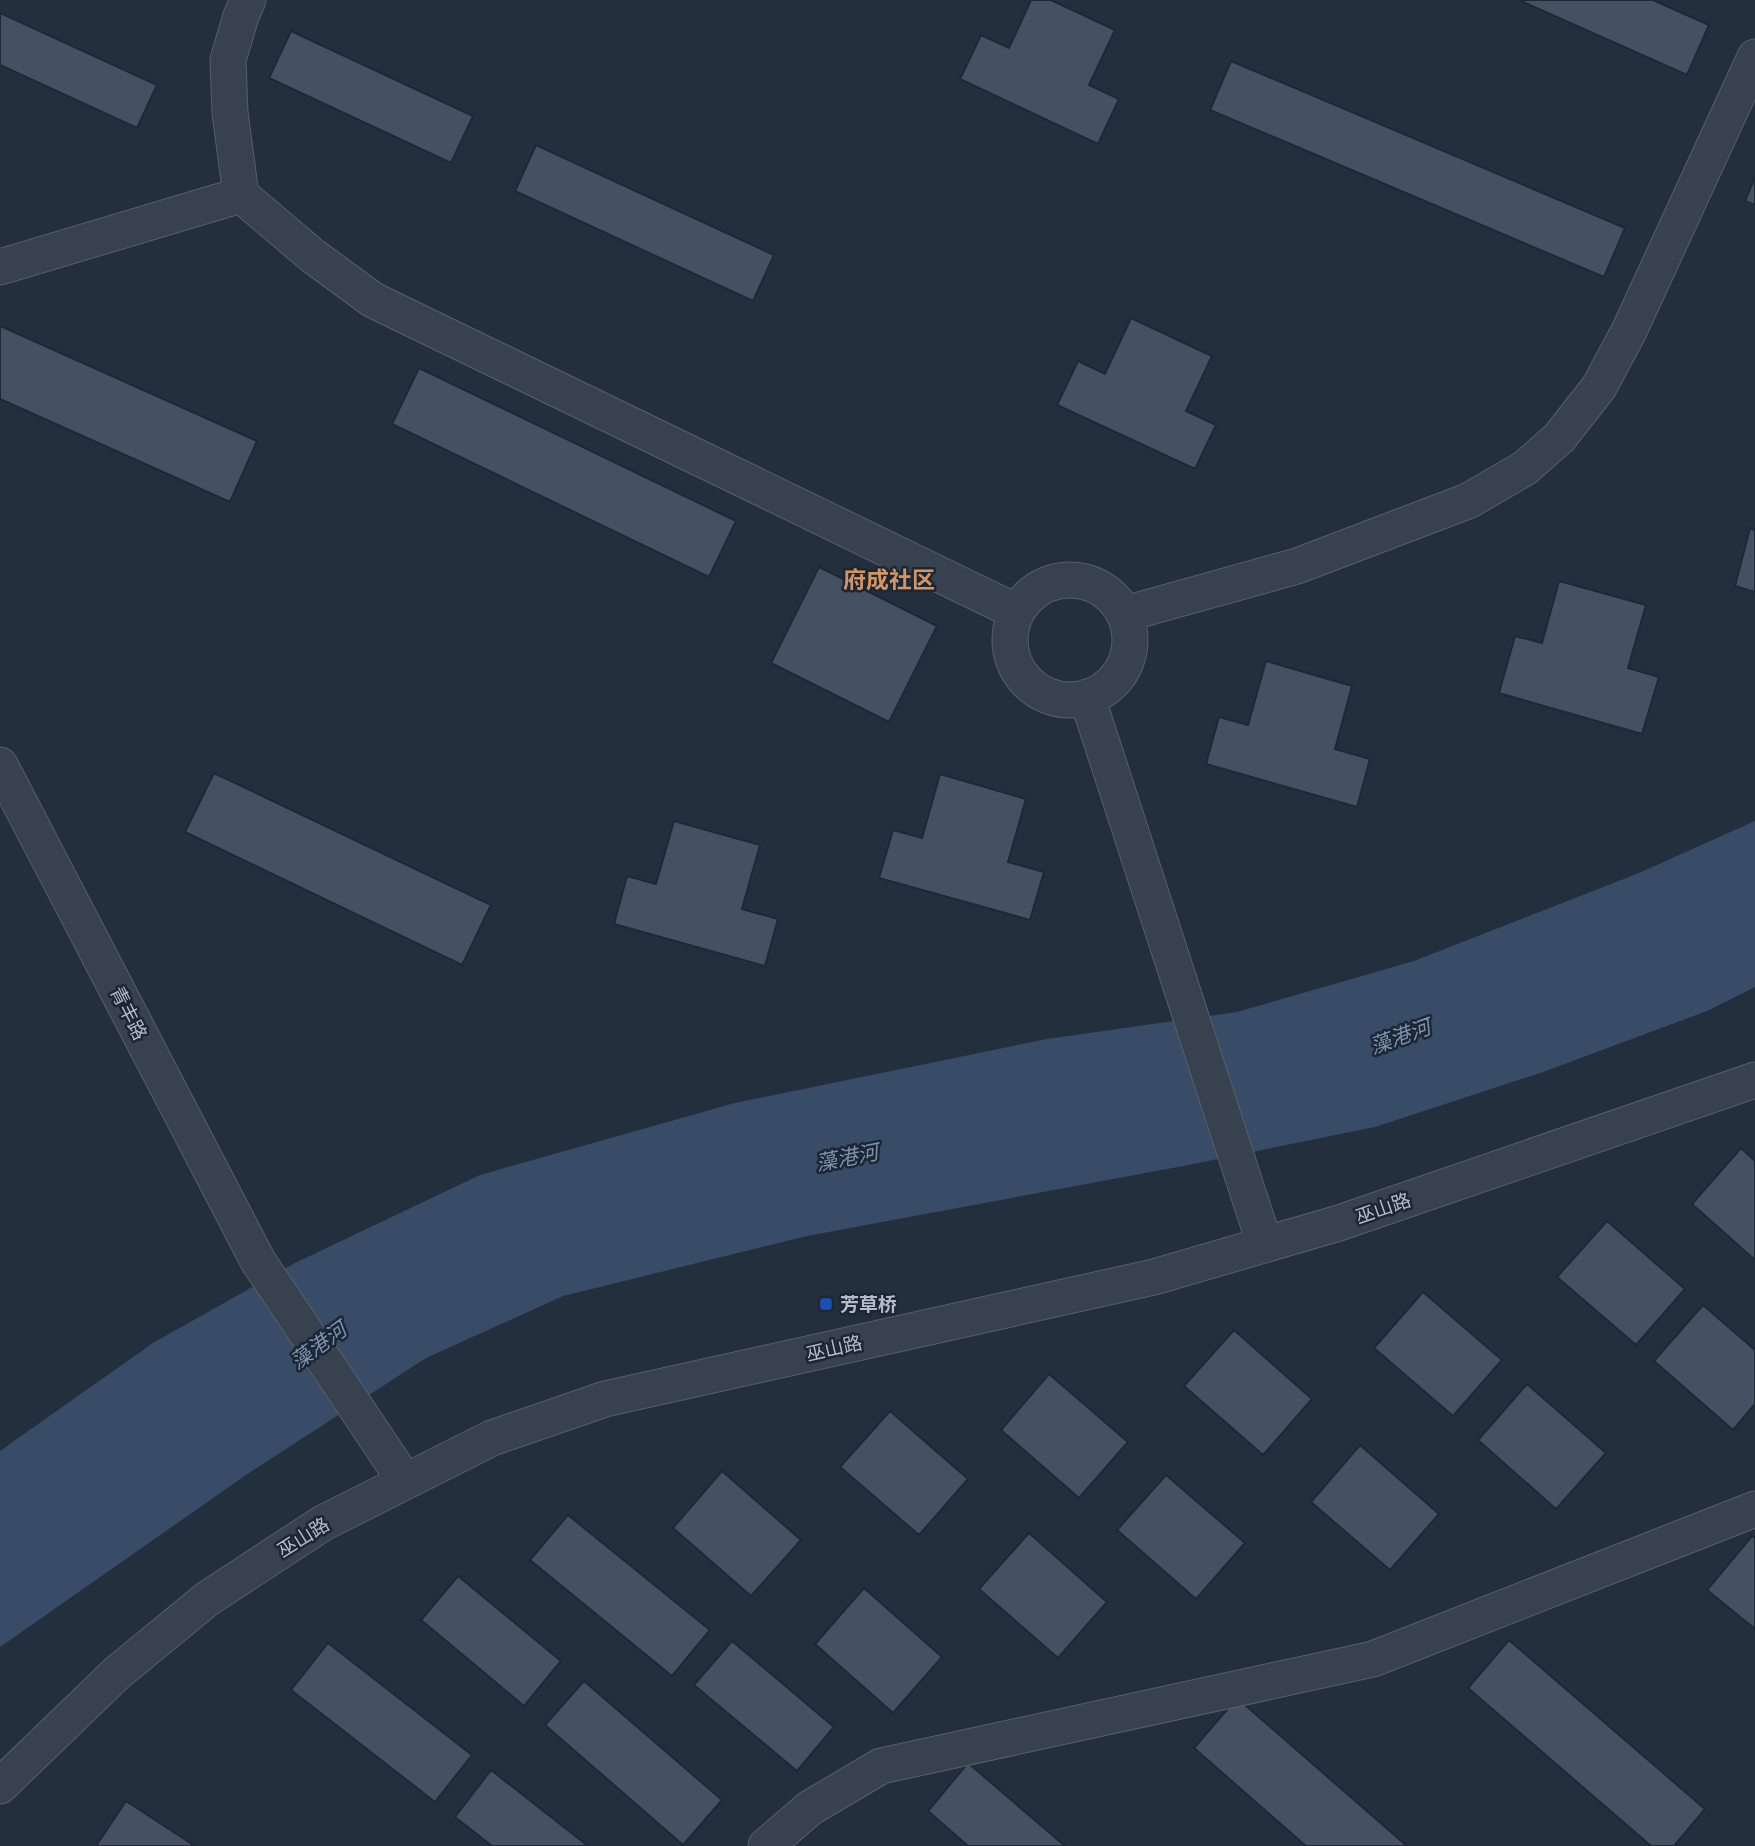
<svg xmlns="http://www.w3.org/2000/svg" width="1755" height="1846" font-family="Quicksand,'Noto Sans SC',sans-serif">
  <rect width="100%" height="100%" fill="#242f3e"/>
  <path fill="#394c67" d="M 1755,821 L 1755,987 L 1707,1011 L 1543,1072 L 1375,1127 L 1183,1166 L 807,1236 L 563,1296 L 426,1358 L 246,1475 L 0,1647 L 0,1451 L 153,1343 L 295,1263 L 480,1175 L 735,1103 L 1047,1039 L 1237,1012 L 1414,961 L 1639,873 Z"/>
  <path fill="#455162" stroke="#1f2835" stroke-width="2" d="M 1031,0 L 1051,0 L 1115,30 L 1089,85 L 1119,99 L 1098,144 L 960,79 L 981,35 L 1009,48 Z
    M 1519,0 L 1653,0 L 1709,25 L 1687,75 Z
    M 0,13 L 157,85 L 137,128 L 0,65 Z
    M 291,31 L 473,116 L 451,163 L 269,78 Z
    M 1231,61 L 1625,228 L 1604,277 L 1210,110 Z
    M 536,145 L 774,255 L 753,301 L 515,191 Z
    M 1755,177 L 1755,205 L 1745,201 Z
    M 1131,318 L 1212,356 L 1186,411 L 1216,425 L 1195,469 L 1057,405 L 1078,361 L 1105,374 Z
    M 0,326 L 257,441 L 230,502 L 0,399 Z
    M 419,368 L 736,521 L 709,577 L 392,424 Z
    M 1750,528 L 1755,530 L 1755,592 L 1735,586 Z
    M 819,567 L 937,626 L 889,722 L 771,663 Z
    M 1559,581 L 1646,605 L 1628,668 L 1659,677 L 1642,734 L 1499,693 L 1515,636 L 1542,643 Z
    M 1266,661 L 1352,686 L 1335,749 L 1370,759 L 1357,807 L 1206,764 L 1219,717 L 1248,725 Z
    M 214,773 L 491,905 L 462,965 L 185,832 Z
    M 940,774 L 1026,799 L 1008,862 L 1044,872 L 1030,920 L 879,878 L 893,830 L 922,838 Z
    M 674,821 L 760,845 L 742,909 L 778,919 L 765,966 L 614,924 L 627,876 L 656,884 Z
    M 1741,1148 L 1755,1161 L 1755,1260 L 1692,1204 Z
    M 1607,1221 L 1685,1289 L 1636,1345 L 1557,1277 Z
    M 1423,1292 L 1502,1360 L 1453,1416 L 1374,1348 Z
    M 1703,1305 L 1755,1350 L 1755,1404 L 1733,1430 L 1654,1361 Z
    M 1234,1330 L 1312,1399 L 1263,1455 L 1184,1386 Z
    M 1049,1374 L 1128,1442 L 1079,1498 L 1001,1430 Z
    M 1527,1384 L 1606,1453 L 1556,1509 L 1478,1440 Z
    M 890,1411 L 968,1479 L 919,1535 L 840,1467 Z
    M 1360,1445 L 1439,1514 L 1390,1570 L 1311,1502 Z
    M 722,1471 L 801,1540 L 751,1596 L 673,1528 Z
    M 1166,1475 L 1245,1543 L 1196,1599 L 1117,1530 Z
    M 568,1515 L 710,1630 L 672,1676 L 530,1560 Z
    M 1029,1533 L 1107,1602 L 1058,1658 L 979,1589 Z
    M 1752,1536 L 1755,1538 L 1755,1629 L 1707,1590 Z
    M 458,1576 L 561,1661 L 524,1706 L 421,1620 Z
    M 864,1588 L 942,1657 L 893,1713 L 815,1644 Z
    M 1509,1640 L 1705,1809 L 1674,1846 L 1651,1846 L 1468,1688 Z
    M 732,1641 L 834,1727 L 797,1771 L 694,1685 Z
    M 328,1643 L 472,1755 L 435,1802 L 291,1690 Z
    M 584,1681 L 722,1800 L 683,1845 L 545,1725 Z
    M 1237,1698 L 1407,1846 L 1306,1846 L 1194,1748 Z
    M 968,1763 L 1065,1846 L 968,1846 L 928,1811 Z
    M 491,1770 L 588,1846 L 492,1846 L 455,1817 Z
    M 126,1801 L 195,1846 L 96,1846 Z"/>
  <g fill="none" stroke-linecap="round" stroke-linejoin="round">
    <g stroke="#565f6c" stroke-width="37">
      <path id="minor" d="M 248,0 L 241,16 L 228,60 L 230,113 L 241,195 L 313,256 L 373,300 L 1017,612
        M 0,267 L 241,195
        M1010 640a60 60 0 1 1 120 0a60 60 0 1 1-120 0Z
        M 1125,614 L 1297,566 L 1468,501 L 1525,468 L 1559,438 L 1599,387 L 1629,331 L 1755,57
        M 1087,697 L 1265,1245
        M 0,765 L 258,1261 L 405,1481
        M 0,1786 L 117,1673 L 207,1599 L 323,1523 L 492,1438 L 605,1399 L 1154,1277 L 1339,1223 L 1755,1080
        M 766,1846 L 810,1808 L 881,1766 L 1373,1659 L 1755,1509"/>
    </g>
    <use href="#minor" stroke="#38414e" stroke-width="35"/>
  </g>
  <rect fill="#1a4fb4" stroke="#1d2633" stroke-width="2.5" x="819" y="1297" width="14" height="14" rx="3.5"/>
  <g text-anchor="middle" dominant-baseline="central" stroke-width="5" stroke-linejoin="round" paint-order="stroke">
    <g font-size="19" fill="#b4bcc9" stroke="#1d2633">
      <text transform="translate(129 1013) rotate(63)">青丰路</text>
      <text transform="translate(1383 1208) rotate(-19)">巫山路</text>
      <text transform="translate(834 1348) rotate(-13)">巫山路</text>
      <text transform="translate(303 1537) rotate(-32)">巫山路</text>
    </g>
    <g font-size="19" font-weight="bold" fill="#b4bcc9" stroke="#1d2633" text-anchor="start">
      <text x="840" y="1304">芳草桥</text>
    </g>
    <g font-size="21" font-style="italic" fill="#7c92b1" stroke="#1d2633">
      <text transform="translate(1400 1036) rotate(-20)">藻港河</text>
      <text transform="translate(847 1157) rotate(-11)">藻港河</text>
      <text transform="translate(318 1345) rotate(-36)">藻港河</text>
    </g>
    <g font-size="23" font-weight="bold" fill="#d59563" stroke="#1d2633">
      <text x="889" y="579">府成社区</text>
    </g>
  </g>
</svg>
